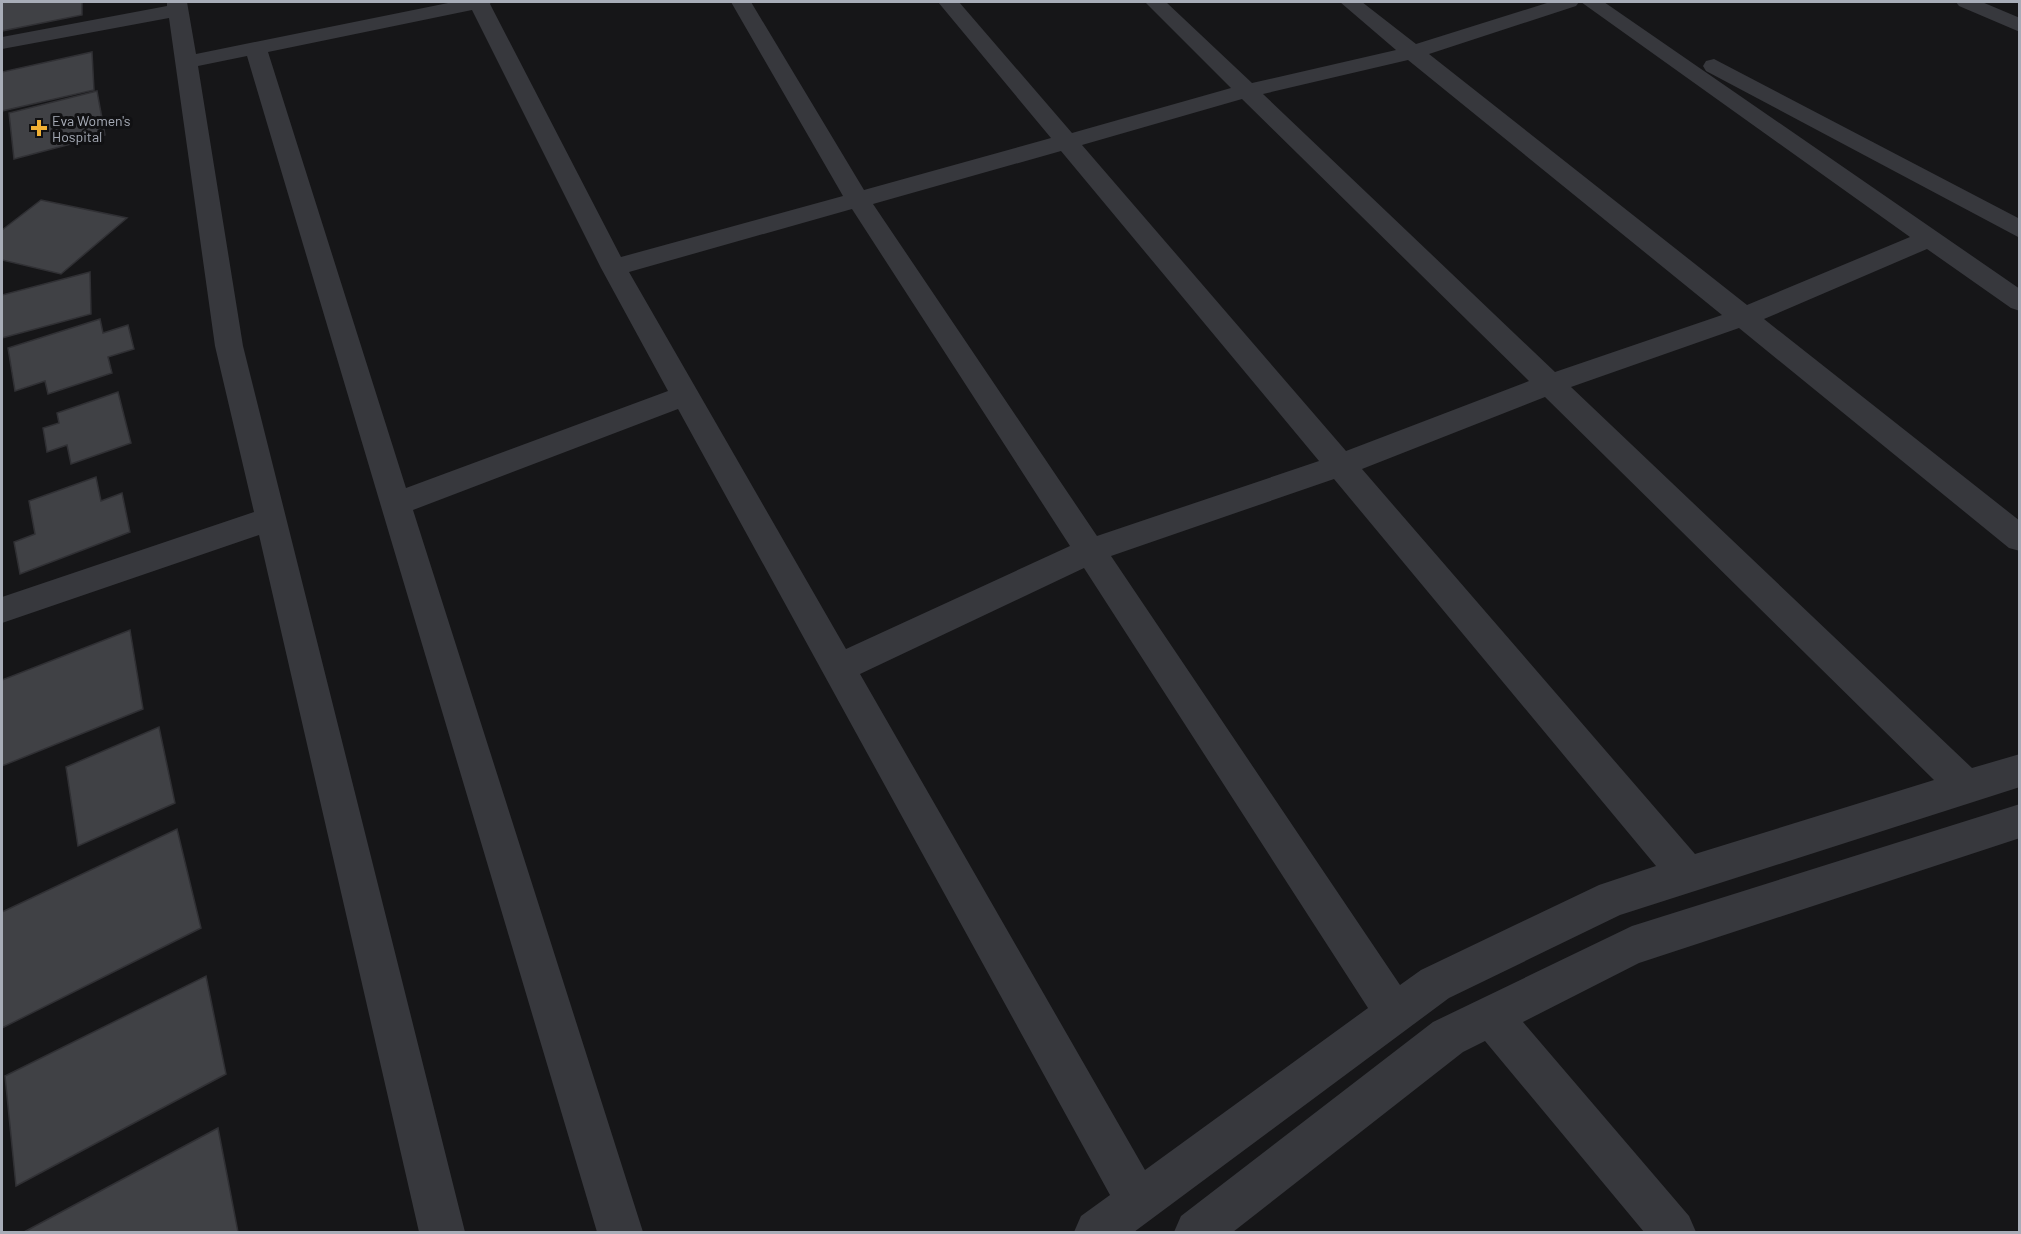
<svg xmlns="http://www.w3.org/2000/svg" width="2021" height="1234" font-family="Barlow,sans-serif">
  <rect width="100%" height="100%" fill="#161618"/>
  <path fill="#404145" stroke="#303034" stroke-width="1.5" d="M 2,2 L 82,2 L 82,15 L 2,31 Z
    M 92,52 L 94,90 L 2,111 L 2,72 Z
    M 97,91 L 105,135 L 14,159 L 9,113 Z
    M 41,200 L 127,218 L 61,274 L 2,260 L 2,230 Z
    M 90,272 L 91,314 L 2,338 L 2,295 Z
    M 100,319 L 103,333 L 128,325 L 134,349 L 108,357 L 112,373 L 48,394 L 45,381 L 15,391 L 8,348 Z
    M 118,392 L 131,443 L 71,464 L 67,445 L 47,452 L 43,428 L 59,423 L 57,413 Z
    M 96,477 L 101,501 L 122,493 L 130,532 L 20,574 L 14,542 L 35,534 L 29,501 Z
    M 130,630 L 143,709 L 2,766 L 2,680 Z
    M 159,727 L 175,803 L 78,846 L 66,767 Z
    M 177,829 L 201,928 L 2,1028 L 2,912 Z
    M 206,976 L 226,1074 L 16,1186 L 5,1076 Z
    M 218,1128 L 238,1232 L 24,1232 Z"/>
  <g fill="none" stroke-linecap="round" stroke-linejoin="round">
    <path fill="#37383d" fill-rule="evenodd" d="M 167,2 L 187,2 L 196,54 L 453,2 L 491,2 L 490,4 L 621,257 L 843,196 L 731,2 L 751,2 L 864,190 L 1051,138 L 938,2 L 959,2 L 1072,133 L 1231,88 L 1145,2 L 1166,2 L 1252,83 L 1396,50 L 1340,2 L 1362,2 L 1416,44 L 1550,2 L 1579,2 L 1576,6 L 1429,54 L 1747,305 L 1910,237 L 1581,2 L 1604,2 L 2020,289 L 2020,311 L 2011,308 L 1927,249 L 1764,319 L 2020,521 L 2020,551 L 2009,548 L 1739,328 L 1571,387 L 1972,768 L 2020,754 L 2020,787 L 1620,915 L 1449,998 L 1134,1232 L 1074,1232 L 1081,1216 L 1110,1195 L 678,409 L 413,510 L 643,1232 L 597,1232 L 247,56 L 198,66 L 243,346 L 465,1232 L 419,1232 L 259,535 L 2,623 L 2,597 L 254,512 L 215,346 L 169,18 L 2,49 L 2,37 L 167,6 ZM 472,10 L 601,268 L 668,391 L 406,488 L 268,52 ZM 1408,60 L 1722,315 L 1555,372 L 1263,94 ZM 1242,99 L 1529,381 L 1346,451 L 1082,145 ZM 1061,151 L 1319,461 L 1097,536 L 873,204 ZM 852,209 L 1070,546 L 846,649 L 629,272 ZM 1545,397 L 1934,780 L 1695,854 L 1362,469 ZM 1334,479 L 1656,866 L 1599,885 L 1421,970 L 1400,985 L 1111,556 ZM 1084,568 L 1368,1008 L 1145,1170 L 860,674 Z
      M 1956,2 L 1982,2 L 2020,18 L 2020,32 L 1959,6 Z
      M 1714,59 L 2020,219 L 2020,238 L 1706,71 L 1703,66 L 1706,61 Z
      M 2020,804 L 2020,838 L 1639,963 L 1523,1022 L 1689,1216 L 1696,1232 L 1644,1232 L 1485,1041 L 1463,1052 L 1233,1232 L 1174,1232 L 1181,1216 L 1433,1022 L 1632,926 Z"/>
  </g>
  <path fill="#f2b134" stroke="#111113" stroke-width="2" d="M36 119h6v6h6v6h-6v6h-6v-6h-6v-6h6z"/>
  <g text-anchor="middle" dominant-baseline="central" stroke-width="6" stroke-linejoin="round" paint-order="stroke">
    <g font-size="14" fill="#a8adb8" stroke="#111113" text-anchor="start">
      <text x="52" y="120">Eva Women's<tspan x="52" dy="16">Hospital</tspan></text>
    </g>
  </g>
  <rect width="2021" height="1234" fill="none" stroke="#a8adb8" stroke-width="6"/>
</svg>
